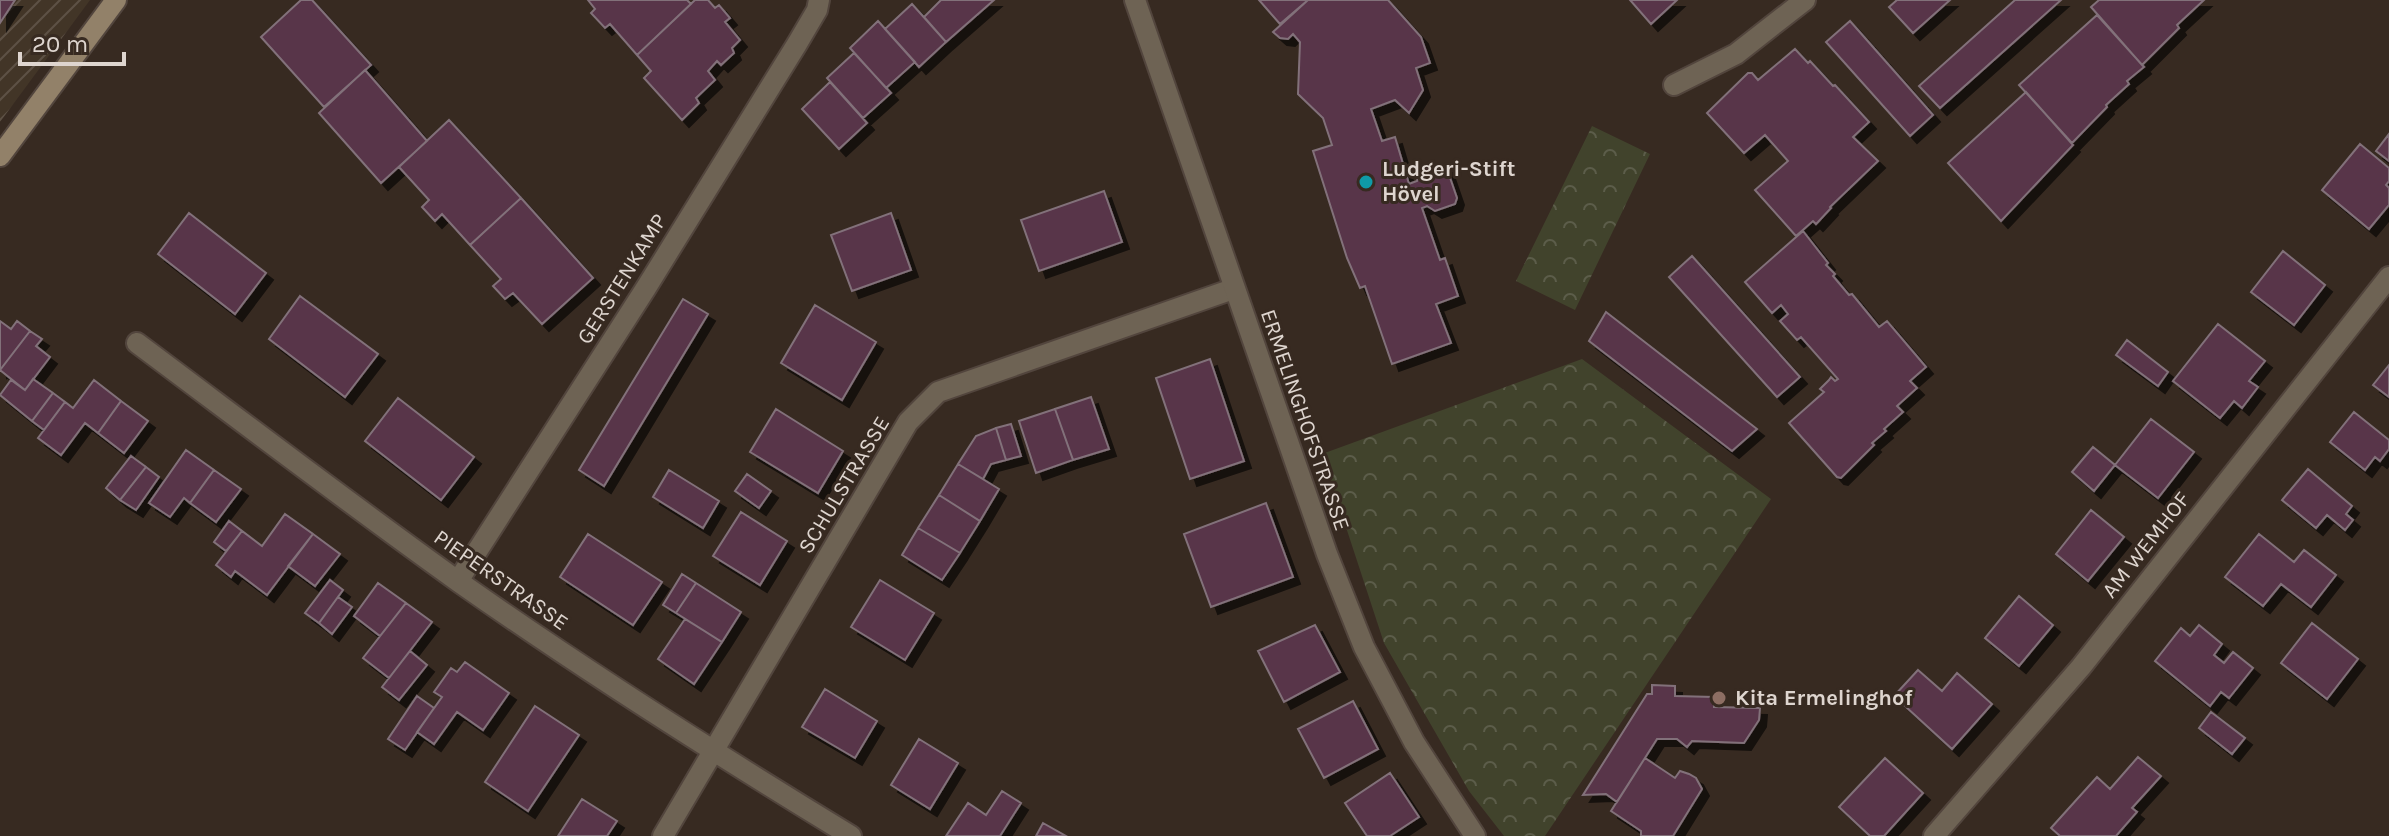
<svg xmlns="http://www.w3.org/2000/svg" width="2389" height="836" font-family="Karla,sans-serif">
  <defs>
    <pattern id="industrial-furrows" width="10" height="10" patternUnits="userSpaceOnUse" patternTransform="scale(2)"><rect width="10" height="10" fill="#423527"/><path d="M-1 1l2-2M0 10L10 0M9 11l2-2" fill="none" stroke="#5d5145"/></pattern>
    <pattern id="park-crowns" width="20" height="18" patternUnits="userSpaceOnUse" patternTransform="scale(2)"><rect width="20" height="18" fill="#41432c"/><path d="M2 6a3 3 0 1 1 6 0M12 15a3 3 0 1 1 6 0" fill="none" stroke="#5c5d4a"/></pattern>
    <filter id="shadow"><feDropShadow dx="7" dy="7" stdDeviation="0" flood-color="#0009"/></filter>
  </defs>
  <rect width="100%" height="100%" fill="#372a21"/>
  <path fill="url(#industrial-furrows)" d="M 0,0 L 90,0 L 0,122 Z"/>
  <path fill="url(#park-crowns)" d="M 1592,126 L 1650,154 L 1575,310 L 1516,281 Z
    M 1582,359 L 1771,499 L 1545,836 L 1504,836 L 1469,791 L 1384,643 L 1322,454 Z"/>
  <path fill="#583449" stroke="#82717a" stroke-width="2" filter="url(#shadow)" d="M 0,0 L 15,0 L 0,23 Z
    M 301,0 L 312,0 L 371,65 L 324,107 L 261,37 Z
    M 588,0 L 687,0 L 691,4 L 637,55 L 610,24 L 605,28 L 591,13 L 595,9 Z
    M 695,0 L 708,0 L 715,8 L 719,5 L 730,18 L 725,22 L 740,40 L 732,48 L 734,53 L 721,65 L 717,61 L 708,71 L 715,80 L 696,98 L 699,103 L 682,120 L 644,78 L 651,71 L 637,55 Z
    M 941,0 L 994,0 L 946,42 L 924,17 Z
    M 1259,0 L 1308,0 L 1280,24 Z
    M 1308,0 L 1388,0 L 1421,37 L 1430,63 L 1416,68 L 1423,90 L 1409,113 L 1395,100 L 1371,109 L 1382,141 L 1395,137 L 1409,184 L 1417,181 L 1420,169 L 1425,167 L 1436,164 L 1446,166 L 1457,198 L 1455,204 L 1435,211 L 1427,206 L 1422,208 L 1440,260 L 1445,258 L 1458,296 L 1436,304 L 1451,343 L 1392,364 L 1365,286 L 1360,288 L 1347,258 L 1313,151 L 1332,145 L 1323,118 L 1298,94 L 1300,42 L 1293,34 L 1288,39 L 1280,38 L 1273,32 Z
    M 1630,0 L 1677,0 L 1651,24 Z
    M 1897,0 L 1950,0 L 1913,33 L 1889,7 Z
    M 2015,0 L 2061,0 L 1940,108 L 1919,86 Z
    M 2099,0 L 2204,0 L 2177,25 L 2179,28 L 2142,65 L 2091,7 Z
    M 912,4 L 946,42 L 919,67 L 885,29 Z
    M 2097,15 L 2144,67 L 2127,81 L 2129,84 L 2106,105 L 2107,107 L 2072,143 L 2019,85 Z
    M 878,21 L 915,62 L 886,88 L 850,48 Z
    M 1850,21 L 1933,115 L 1910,136 L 1826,42 Z
    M 1795,49 L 1808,63 L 1810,61 L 1833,86 L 1835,85 L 1869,122 L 1853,137 L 1878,161 L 1830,207 L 1831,208 L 1818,222 L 1816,224 L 1813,221 L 1796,236 L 1755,190 L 1788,161 L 1765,135 L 1744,153 L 1707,113 L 1748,73 L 1752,73 L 1758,80 Z
    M 854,53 L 891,93 L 863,118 L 827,78 Z
    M 365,70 L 427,141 L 381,183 L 319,113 Z
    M 830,82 L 867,123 L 839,149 L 802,109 Z
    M 2026,92 L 2073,145 L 2001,221 L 1948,163 Z
    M 449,120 L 521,198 L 470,245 L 442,214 L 435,221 L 422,207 L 429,200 L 399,167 Z
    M 2389,134 L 2389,161 L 2376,151 Z
    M 2360,144 L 2389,168 L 2389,181 L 2386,185 L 2389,188 L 2389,205 L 2369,229 L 2322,190 Z
    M 1104,191 L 1122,242 L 1039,271 L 1021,220 Z
    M 521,198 L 593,278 L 542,324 L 513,293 L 505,299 L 493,286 L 501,279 L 470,245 Z
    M 189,213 L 266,273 L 235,314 L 158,254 Z
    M 891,213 L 911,270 L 852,291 L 831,235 Z
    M 1803,231 L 1828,263 L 1826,265 L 1835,274 L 1833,276 L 1849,295 L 1852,294 L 1879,327 L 1887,321 L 1926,367 L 1910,381 L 1917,388 L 1897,406 L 1903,412 L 1884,429 L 1886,431 L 1872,443 L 1874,445 L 1841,478 L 1837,477 L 1789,423 L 1824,392 L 1820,389 L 1829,380 L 1831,377 L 1835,381 L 1838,379 L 1801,337 L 1797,340 L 1780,321 L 1788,314 L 1781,305 L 1772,313 L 1745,282 Z
    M 2283,251 L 2325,285 L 2294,325 L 2251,292 Z
    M 1692,256 L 1800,377 L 1777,397 L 1669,277 Z
    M 300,296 L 378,354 L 345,397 L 269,339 Z
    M 683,299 L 708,314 L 604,486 L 579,470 Z
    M 815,305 L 876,342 L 842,400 L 781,363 Z
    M 1606,312 L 1757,429 L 1732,451 L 1589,341 Z
    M 0,321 L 11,329 L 17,321 L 30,331 L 0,370 Z
    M 2218,324 L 2265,361 L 2249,381 L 2258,387 L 2242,408 L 2234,401 L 2220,418 L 2173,381 Z
    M 30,331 L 42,339 L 36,346 L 50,357 L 25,390 L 0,370 Z
    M 2127,340 L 2168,372 L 2158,386 L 2116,355 Z
    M 1210,359 L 1244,461 L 1190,479 L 1156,378 Z
    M 2389,365 L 2389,397 L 2373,385 Z
    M 33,379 L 53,393 L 32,421 L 0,395 L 11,380 L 25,390 Z
    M 94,380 L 121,401 L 98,433 L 85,423 L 61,455 L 38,438 L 65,402 L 73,408 Z
    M 53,393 L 65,402 L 44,430 L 32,421 Z
    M 1091,397 L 1109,449 L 1073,460 L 1055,409 Z
    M 398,398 L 474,457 L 441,500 L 365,441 Z
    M 121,401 L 148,421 L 124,453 L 98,433 Z
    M 776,409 L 843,451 L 818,493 L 750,452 Z
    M 1055,409 L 1073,460 L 1036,473 L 1019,421 Z
    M 2354,412 L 2389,440 L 2389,449 L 2380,461 L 2375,457 L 2365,470 L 2330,442 Z
    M 2151,419 L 2194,452 L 2158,498 L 2115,465 Z
    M 1011,424 L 1021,456 L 1006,460 L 996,428 Z
    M 996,428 L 1006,460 L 991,464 L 983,479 L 958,464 L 976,436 Z
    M 2093,447 L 2115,465 L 2094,491 L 2072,472 Z
    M 186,450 L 214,470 L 190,503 L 184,498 L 170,517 L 149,503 Z
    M 131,456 L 146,467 L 120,500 L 106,488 Z
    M 958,464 L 999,489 L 980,521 L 939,495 Z
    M 146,467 L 159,477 L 136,510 L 120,500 Z
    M 2308,469 L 2352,506 L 2346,514 L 2353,520 L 2345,530 L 2327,515 L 2316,528 L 2282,500 Z
    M 214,470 L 241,489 L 216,522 L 190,503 Z
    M 669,470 L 719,501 L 703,528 L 653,497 Z
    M 747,474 L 771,491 L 759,508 L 735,491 Z
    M 939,495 L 980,521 L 960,553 L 918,528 Z
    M 1266,503 L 1293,577 L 1211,607 L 1184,534 Z
    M 2091,510 L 2124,537 L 2088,581 L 2056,554 Z
    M 741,512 L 787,541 L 760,585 L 713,556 Z
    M 285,514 L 313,534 L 267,595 L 235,571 L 231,577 L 216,565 L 242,531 L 262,546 Z
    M 229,521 L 242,531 L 226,551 L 214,542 Z
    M 918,528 L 960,553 L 942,580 L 902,555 Z
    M 313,534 L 340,554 L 315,586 L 288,566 Z
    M 588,534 L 662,582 L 633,625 L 560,577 Z
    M 2259,534 L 2294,562 L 2304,550 L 2336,575 L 2311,607 L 2281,584 L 2263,606 L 2225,577 Z
    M 682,574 L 696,583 L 676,613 L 663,605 Z
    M 330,580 L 343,590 L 319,623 L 305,613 Z
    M 880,580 L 934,613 L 905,660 L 851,627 Z
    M 378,583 L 406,603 L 380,636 L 354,616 Z
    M 696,583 L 741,612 L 722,642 L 676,613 Z
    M 2019,596 L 2053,625 L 2019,666 L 1985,638 Z
    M 338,597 L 352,607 L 332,634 L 319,623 Z
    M 406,603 L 432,622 L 389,678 L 363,658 Z
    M 685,619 L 722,642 L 694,684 L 658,659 Z
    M 2312,623 L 2358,659 L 2327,699 L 2281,663 Z
    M 1315,625 L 1340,672 L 1284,702 L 1258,651 Z
    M 2199,625 L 2222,644 L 2214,655 L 2224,663 L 2233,652 L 2253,668 L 2229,698 L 2221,692 L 2210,706 L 2155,661 L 2181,628 L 2190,636 Z
    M 410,651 L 427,665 L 399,700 L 382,687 Z
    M 465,662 L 509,693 L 483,730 L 457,712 L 434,744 L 417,732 L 442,697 L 434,692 L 451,668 L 457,672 Z
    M 1918,670 L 1942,691 L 1957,673 L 1992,704 L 1952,749 L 1894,696 Z
    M 1652,685 L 1675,686 L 1675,696 L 1714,697 L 1714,707 L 1760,708 L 1759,720 L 1744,743 L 1692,741 L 1687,747 L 1677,739 L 1657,739 L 1617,802 L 1606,794 L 1583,795 L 1647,694 L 1652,694 Z
    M 825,689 L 877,721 L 855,758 L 802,727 Z
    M 417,696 L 434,708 L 405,750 L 388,739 Z
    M 1353,701 L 1378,749 L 1324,778 L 1298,729 Z
    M 535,706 L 579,735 L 528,811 L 485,782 Z
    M 2211,712 L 2245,738 L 2232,754 L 2199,728 Z
    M 919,739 L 958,763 L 930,809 L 891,785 Z
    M 2138,757 L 2161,776 L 2132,808 L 2137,812 L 2116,836 L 2060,836 L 2051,828 L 2097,777 L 2110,789 Z
    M 1645,758 L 1675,778 L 1680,771 L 1689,774 L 1696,778 L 1702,789 L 1673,836 L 1641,836 L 1641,831 L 1611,811 Z
    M 1885,758 L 1923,793 L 1884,836 L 1870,836 L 1839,807 Z
    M 1390,773 L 1419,817 L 1390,836 L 1367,836 L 1345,803 Z
    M 1002,791 L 1021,803 L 1000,836 L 946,836 L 968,803 L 986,815 Z
    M 582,799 L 617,821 L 607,836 L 558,836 Z
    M 1043,823 L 1066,836 L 1036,836 Z"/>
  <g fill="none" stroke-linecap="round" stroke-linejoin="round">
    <g stroke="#52453d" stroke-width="24">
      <path id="minor" d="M 1674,85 L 1736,54 L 1805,0
        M 137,343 C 244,423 350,504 459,582 C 587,672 718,755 851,836
        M 458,581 L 646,288 L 797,44 L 817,10 L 819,0
        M 663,836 L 908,422 L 938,392 L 1233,289
        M 1934,836 L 2081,667 L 2389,277"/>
    </g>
    <g stroke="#52453d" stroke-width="24">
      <path id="tertiary" d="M 1135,0 L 1327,554 L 1364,647 L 1414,742 L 1475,836"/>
    </g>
    <g stroke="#52453d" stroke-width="24">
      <path id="secondary" d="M 0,156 L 116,0"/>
    </g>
    <use href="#minor" stroke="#6e6354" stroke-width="20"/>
    <use href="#tertiary" stroke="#6e6354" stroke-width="20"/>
    <use href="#secondary" stroke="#928169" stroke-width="20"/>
  </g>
  <circle fill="#0f9aa8" stroke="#372a21" stroke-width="3" cx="1366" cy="182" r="8"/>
  <circle fill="#8d6e63" stroke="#372a21" stroke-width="3" cx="1719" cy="698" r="8"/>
  <g text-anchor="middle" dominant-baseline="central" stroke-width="6" stroke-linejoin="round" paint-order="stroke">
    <g font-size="22" font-weight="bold" fill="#ded5cf" stroke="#372a21" text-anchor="start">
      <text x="1382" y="169">Ludgeri-Stift<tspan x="1382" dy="25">Hövel</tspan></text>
      <text x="1735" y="698">Kita Ermelinghof</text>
    </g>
    <g font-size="22" fill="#ded5cf" stroke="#372a21">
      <text transform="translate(622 279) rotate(-58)">GERSTENKAMP</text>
      <text transform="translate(1305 420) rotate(71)">ERMELINGHOFSTRASSE</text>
      <text transform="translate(844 485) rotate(-59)">SCHULSTRASSE</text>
      <text transform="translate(2146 545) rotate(-52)">AM WEMHOF</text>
      <text transform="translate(501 580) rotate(35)">PIEPERSTRASSE</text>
    </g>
  </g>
  <path d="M20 52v12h104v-12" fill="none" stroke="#ded5cf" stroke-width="4"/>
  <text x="32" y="52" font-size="24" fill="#ded5cf" stroke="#372a21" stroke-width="6" paint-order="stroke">20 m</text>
</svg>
